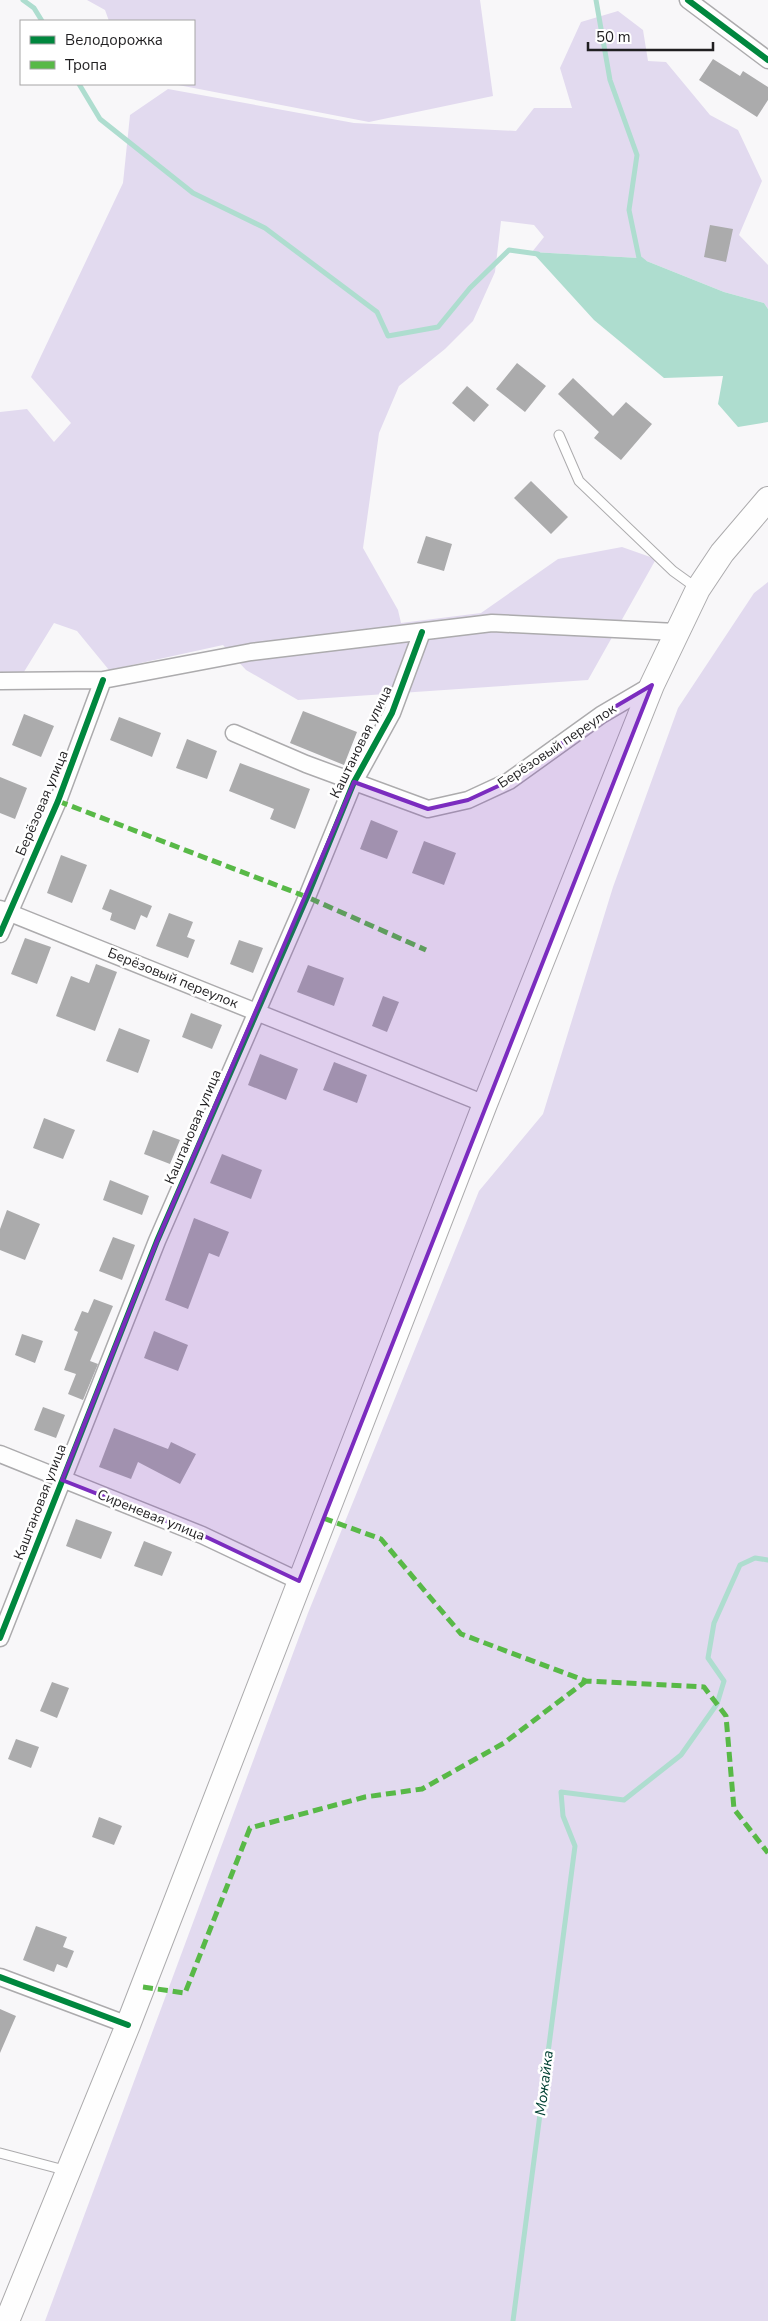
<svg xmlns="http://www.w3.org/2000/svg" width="768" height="2321" font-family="'Nunito Sans',sans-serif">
  <rect width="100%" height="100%" fill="#f8f7f9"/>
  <path fill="#e2daef" d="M 87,0 L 480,0 L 493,96 L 369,122 L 173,84 L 194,84 L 194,21 L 109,21 L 105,10 Z
    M 618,11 L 643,30 L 648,61 L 666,62 L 710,115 L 738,130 L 762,181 L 739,235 L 768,265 L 768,309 L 764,303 L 724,292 L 639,258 L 532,252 L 544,237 L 534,225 L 501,221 L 495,272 L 473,321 L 445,349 L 399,386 L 379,433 L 363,548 L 398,610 L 401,623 L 481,613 L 558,559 L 622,547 L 656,559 L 588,680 L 298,700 L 246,670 L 223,645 L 109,670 L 77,631 L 54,623 L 19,680 L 0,673 L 0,412 L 27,409 L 54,442 L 71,423 L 31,377 L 123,183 L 130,115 L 168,89 L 354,123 L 516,131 L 534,108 L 572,108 L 560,68 L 581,22 Z
    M 768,582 L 768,2321 L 45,2321 L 308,1613 L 479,1191 L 543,1114 L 613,887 L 678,708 L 754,593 Z"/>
  <path fill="#aeddcf" d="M 532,252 L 639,258 L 724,292 L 764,303 L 768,309 L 768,422 L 738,427 L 718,404 L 723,376 L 664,378 L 594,320 Z"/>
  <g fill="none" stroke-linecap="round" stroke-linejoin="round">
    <path stroke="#aeddcf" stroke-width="5" d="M 23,0 L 34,8 L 42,21
      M 596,0 L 610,80 L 637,155 L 629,210 L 639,258 L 644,262
      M 79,84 L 100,119 L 193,193 L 265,228 L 377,312 L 388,336 L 438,327 L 470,288 L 509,250 L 538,254
      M 513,2321 L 575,1846 L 563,1816 L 561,1792 L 624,1800 L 681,1755 L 717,1704 L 724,1681 L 708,1658 L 714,1623 L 740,1565 L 755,1558 L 768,1560"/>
  </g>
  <path fill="#ababac" d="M 713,59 L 740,76 L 743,71 L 768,87 L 768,100 L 757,117 L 699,80 Z
    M 710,225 L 733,229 L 726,262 L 704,257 Z
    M 517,363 L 546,386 L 525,412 L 496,389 Z
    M 573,378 L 613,416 L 626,402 L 652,424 L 621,460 L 594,438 L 599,432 L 558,394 Z
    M 467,386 L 489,405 L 474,422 L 452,403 Z
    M 531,481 L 568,517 L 551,534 L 514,498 Z
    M 426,536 L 452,544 L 444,571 L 417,563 Z
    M 303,711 L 357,732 L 344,765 L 290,743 Z
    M 24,714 L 54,726 L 41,757 L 12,745 Z
    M 119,717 L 161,733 L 152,757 L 110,740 Z
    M 187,739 L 217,751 L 207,779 L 176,768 Z
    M 240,763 L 310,789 L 295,829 L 270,819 L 274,809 L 229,791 Z
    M 0,777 L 27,788 L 15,819 L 0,813 Z
    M 371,820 L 398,831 L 387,859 L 360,849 Z
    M 424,841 L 456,853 L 444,885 L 412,873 Z
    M 61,855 L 87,865 L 72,903 L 47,893 Z
    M 110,889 L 152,906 L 147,918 L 141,915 L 135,930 L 110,920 L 112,913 L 102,909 Z
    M 169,913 L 193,922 L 187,937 L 195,940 L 188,958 L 156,946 Z
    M 25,938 L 51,947 L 37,984 L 11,974 Z
    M 239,940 L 263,948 L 253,973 L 230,964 Z
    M 96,964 L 117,972 L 95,1031 L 56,1016 L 71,976 L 89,983 Z
    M 308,965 L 344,978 L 334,1006 L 297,992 Z
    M 383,996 L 399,1002 L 387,1032 L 372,1026 Z
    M 191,1013 L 222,1025 L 212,1049 L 182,1037 Z
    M 119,1028 L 150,1040 L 138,1073 L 106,1061 Z
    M 260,1054 L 298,1069 L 286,1100 L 248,1085 Z
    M 334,1062 L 367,1075 L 357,1103 L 323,1090 Z
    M 44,1118 L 75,1130 L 63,1159 L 33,1148 Z
    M 153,1130 L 180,1140 L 170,1164 L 144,1154 Z
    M 222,1154 L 262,1170 L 251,1199 L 210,1183 Z
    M 110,1180 L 149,1196 L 142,1215 L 103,1200 Z
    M 7,1210 L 40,1224 L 25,1260 L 0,1250 L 0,1229 Z
    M 194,1218 L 229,1232 L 219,1257 L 209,1253 L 188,1309 L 165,1300 Z
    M 113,1237 L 135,1245 L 122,1280 L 99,1271 Z
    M 94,1299 L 113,1306 L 90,1361 L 98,1364 L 83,1400 L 68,1394 L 76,1374 L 64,1370 L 78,1332 L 74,1330 L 82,1311 L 88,1313 Z
    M 154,1331 L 188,1345 L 178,1371 L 144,1358 Z
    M 22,1334 L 43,1341 L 35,1363 L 15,1355 Z
    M 43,1407 L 65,1415 L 56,1438 L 34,1430 Z
    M 114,1428 L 168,1449 L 171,1442 L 196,1454 L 180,1484 L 138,1462 L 131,1479 L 99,1467 Z
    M 76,1519 L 112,1532 L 101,1559 L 66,1546 Z
    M 144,1541 L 172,1552 L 162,1576 L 134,1566 Z
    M 52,1682 L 69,1688 L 57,1718 L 40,1711 Z
    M 16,1739 L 39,1747 L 31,1768 L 8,1759 Z
    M 99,1817 L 122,1826 L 114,1845 L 92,1837 Z
    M 36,1926 L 67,1937 L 63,1947 L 74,1951 L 67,1968 L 57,1964 L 54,1972 L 23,1960 Z
    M 0,2009 L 16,2016 L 0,2053 Z"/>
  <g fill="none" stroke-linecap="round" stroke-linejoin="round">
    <g stroke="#acabad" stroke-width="11">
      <path id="lane" d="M 559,435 L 579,481 L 673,571 L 698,589
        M 0,2153 L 68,2171"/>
    </g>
    <g stroke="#acabad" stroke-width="19">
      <path id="street" d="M 688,0 L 768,60
        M 0,681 L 103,680 L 251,652 L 492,623 L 676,632
        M 234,733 L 306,764 L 428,809 L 468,800 L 509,781 L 601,715 L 652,685
        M 0,909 L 485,1104
        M 0,934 L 58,801 L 103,680
        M 0,1454 L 202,1535 L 299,1581
        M 0,1638 L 157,1241 L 307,897 L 354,782 L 392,713 L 422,632
        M 0,1977 L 128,2025"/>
    </g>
    <g stroke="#acabad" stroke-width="26">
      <path id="secondary" d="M 7,2321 L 128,2025 L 485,1104 L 652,685 L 698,589 L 722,553 L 768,499"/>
    </g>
    <use href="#lane" stroke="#fefefe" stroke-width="9"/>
    <use href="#street" stroke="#fefefe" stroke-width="16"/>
    <use href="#secondary" stroke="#fefefe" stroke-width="24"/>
    <path stroke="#58b947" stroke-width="5" stroke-dasharray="10 5" stroke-linecap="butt" d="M 58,801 L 307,897 L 426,950
      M 323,1518 L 381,1539 L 461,1634 L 586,1681 L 704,1687 L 726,1716 L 734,1809 L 768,1853
      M 143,1987 L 185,1993 L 250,1828 L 365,1797 L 422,1789 L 504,1743 L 586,1681"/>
    <g stroke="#fff" stroke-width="9">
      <path id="cycleway" d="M 688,0 L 768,60
        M 0,934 L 58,801 L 103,680
        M 0,1638 L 157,1241 L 307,897 L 354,782 L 392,713 L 422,632
        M 0,1977 L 128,2025"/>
    </g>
    <use href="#cycleway" stroke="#00873e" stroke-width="6"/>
  </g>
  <path fill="#7b2cbf" fill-opacity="0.2" stroke="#7b2cbf" stroke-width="4" stroke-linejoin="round" d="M 652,685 L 299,1581 L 202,1535 L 62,1480 L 157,1241 L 354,782 L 428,809 L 468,800 L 509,781 L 601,715 Z"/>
  <g text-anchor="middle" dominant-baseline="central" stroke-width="5" stroke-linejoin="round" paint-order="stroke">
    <g font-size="14" fill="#201f21" stroke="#fff">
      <text transform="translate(361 742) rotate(-64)">Каштановая улица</text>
      <text transform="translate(557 746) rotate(-34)">Берёзовый переулок</text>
      <text transform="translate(42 803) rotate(-67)">Берёзовая улица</text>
      <text transform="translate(173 978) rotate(22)">Берёзовый переулок</text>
      <text transform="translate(193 1127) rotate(-67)">Каштановая улица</text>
      <text transform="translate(40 1502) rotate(-69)">Каштановая улица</text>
      <text transform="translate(151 1515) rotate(22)">Сиреневая улица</text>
    </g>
    <g font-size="15" font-style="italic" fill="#014133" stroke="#fff">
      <text transform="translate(544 2083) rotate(-83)">Можайка</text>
    </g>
  </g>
  <rect x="20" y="20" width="175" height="65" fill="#ffffff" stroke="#a6a5a6"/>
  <rect x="30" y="36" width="25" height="8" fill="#00873e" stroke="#a6a5a6"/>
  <text x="65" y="45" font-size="15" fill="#201f21">Велодорожка</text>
  <rect x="30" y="61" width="25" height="8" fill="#58b947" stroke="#a6a5a6"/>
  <text x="65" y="70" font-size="15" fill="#201f21">Тропа</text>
  <path d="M588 42v8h125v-8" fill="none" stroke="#201f21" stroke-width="2.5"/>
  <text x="596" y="42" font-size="15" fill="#201f21" stroke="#ffffff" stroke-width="4" paint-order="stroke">50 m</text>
</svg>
